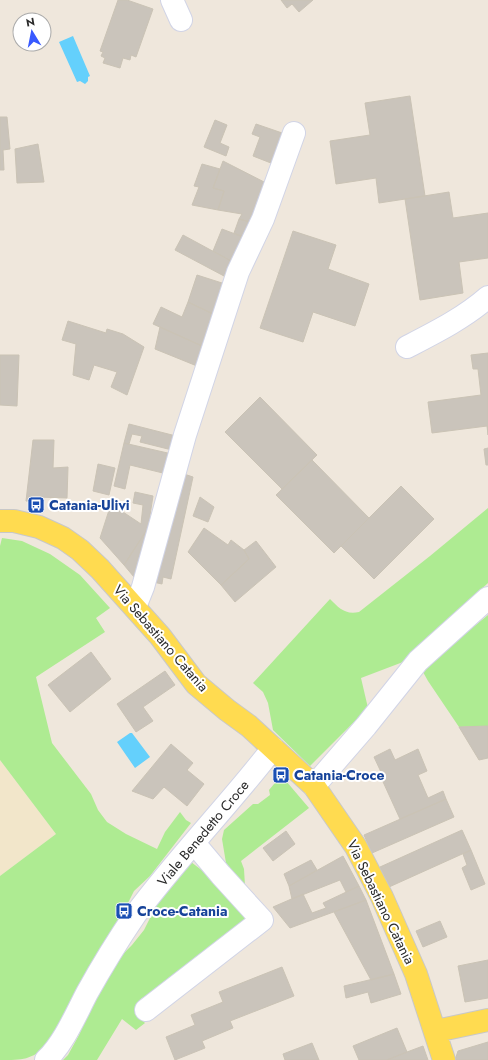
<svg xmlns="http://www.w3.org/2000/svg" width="488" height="1060" font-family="Jost,sans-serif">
  <rect width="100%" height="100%" fill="#efe7dc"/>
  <path fill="#f2e6ca" d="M 0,760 L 56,834 L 0,876 Z"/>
  <path fill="#aeeb92" d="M 488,508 L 488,583 L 403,662 L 361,678 L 368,708 L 310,766 L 273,730 L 268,703 L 263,692 L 253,683 L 330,599 C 339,608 345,615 359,612 L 430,556 Z
    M 2,538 L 22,541 L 50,554 L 80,575 L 110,608 L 96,618 L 105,632 L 36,677 L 52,743 L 91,794 L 98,810 L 107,822 L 126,834 L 157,849 L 165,832 L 180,812 L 186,820 L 191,823 L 150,876 L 134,891 L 118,923 L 48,1045 C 30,1060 24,1060 0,1060 L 0,876 L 56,834 L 0,760 L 0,546 Z
    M 488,615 L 488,726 L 459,727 L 428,681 L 423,672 L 462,636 Z
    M 280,781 L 286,781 L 309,808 L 241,861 L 244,869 L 245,886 L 232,872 L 226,863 L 222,839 L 224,830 L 253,804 L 258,804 L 270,795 L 269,790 L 274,784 Z
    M 191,862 L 212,878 L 244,913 L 245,920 L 151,994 C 140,998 136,1001 135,1013 L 145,1023 L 136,1030 L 122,1019 L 97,1060 L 63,1060 L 68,1055 L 79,1035 L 93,1004 L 109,973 L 122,955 L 132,945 L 144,930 L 154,910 L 166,891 Z"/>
  <path fill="#64d0fc" d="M 73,36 L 90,76 L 88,77 L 88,81 L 85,84 L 80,81 L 77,82 L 59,42 Z
    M 130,733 L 132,733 L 150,757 L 135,768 L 117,742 Z"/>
  <path fill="#cac4bb" stroke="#cac3b5" d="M 118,0 L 127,0 L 153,9 L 136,57 L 131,55 L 130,60 L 123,58 L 120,68 L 103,63 L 105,58 L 101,56 L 103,52 L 100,51 Z
    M 281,0 L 313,0 L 299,12 L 292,4 L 287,8 Z
    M 410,96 L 425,196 L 379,203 L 376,178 L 336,184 L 330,141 L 370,135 L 365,103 Z
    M 0,117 L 7,117 L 10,149 L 3,150 L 4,170 L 0,170 Z
    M 215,120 L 227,125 L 220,143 L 229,147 L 226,156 L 204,147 Z
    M 256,124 L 288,135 L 276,165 L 253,156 L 260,137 L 252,134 Z
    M 38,144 L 44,182 L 17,183 L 15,149 Z
    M 223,161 L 268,184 L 250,222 L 239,219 L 242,214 L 218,210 L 224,191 L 213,188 Z
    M 202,164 L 220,169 L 213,188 L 224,191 L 218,210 L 192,205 L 199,187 L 194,186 Z
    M 449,192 L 453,218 L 488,213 L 488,258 L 459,262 L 463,293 L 420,300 L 405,199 Z
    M 239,219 L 250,222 L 243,237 L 234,233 Z
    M 222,229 L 243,237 L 231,261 L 213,251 Z
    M 293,231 L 336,245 L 328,269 L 369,284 L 355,326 L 313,312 L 303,342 L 260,328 Z
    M 183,235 L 231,261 L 224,276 L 175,250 Z
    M 197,275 L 222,283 L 213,314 L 188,302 Z
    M 188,302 L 213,314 L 202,346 L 153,324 L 161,307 L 182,317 Z
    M 68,321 L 106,333 L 107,329 L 123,334 L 144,347 L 127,395 L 111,387 L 117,372 L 94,365 L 89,380 L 73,375 L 76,344 L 62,340 Z
    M 160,327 L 202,346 L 197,366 L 155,349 Z
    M 488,353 L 488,435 L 487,426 L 432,433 L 428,402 L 481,395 L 478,369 L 473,369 L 471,355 Z
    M 0,355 L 19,355 L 17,406 L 0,405 Z
    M 260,397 L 317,455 L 282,489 L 225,432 Z
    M 129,424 L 176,436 L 172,450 L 140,442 L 142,436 L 132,434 L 129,444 L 124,443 Z
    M 33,440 L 54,440 L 53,468 L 68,467 L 67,498 L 37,497 L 36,502 L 26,501 Z
    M 124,443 L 172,454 L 167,474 L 130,465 L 125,489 L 114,486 Z
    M 488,448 L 488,465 L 486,465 L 484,449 Z
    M 312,460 L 369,518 L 334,553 L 276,495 Z
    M 98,464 L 115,468 L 109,495 L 93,491 Z
    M 181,473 L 193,477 L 171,579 L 163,577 L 162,584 L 153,582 Z
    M 401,486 L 434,519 L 374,579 L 341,546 Z
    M 135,492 L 153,496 L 148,528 L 124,565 L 100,538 L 111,504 L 141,524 L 143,505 L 133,503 Z
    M 200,497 L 214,507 L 208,522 L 193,516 Z
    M 148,528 L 139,583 L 124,565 Z
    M 204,528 L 228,545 L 231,540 L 244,550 L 249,559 L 221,585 L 188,552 Z
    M 256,541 L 276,567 L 235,602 L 221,585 L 249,559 L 244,550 Z
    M 91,652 L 111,679 L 70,712 L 48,685 Z
    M 165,671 L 175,685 L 143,707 L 153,721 L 136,732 L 117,704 Z
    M 487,726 L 488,726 L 488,758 L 479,760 L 459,727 Z
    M 171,744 L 193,763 L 187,770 L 204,784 L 187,806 L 164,787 L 153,799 L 132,791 Z
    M 390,749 L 395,760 L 418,749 L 427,771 L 418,775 L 428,798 L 443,791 L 446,799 L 400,819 L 379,773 L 381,772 L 374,757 Z
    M 446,799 L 454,817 L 372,853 L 364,835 Z
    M 462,830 L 471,850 L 389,887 L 380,867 Z
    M 286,831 L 295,844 L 273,861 L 263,848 Z
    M 471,850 L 485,884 L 471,890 L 462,868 L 467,865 L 463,854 Z
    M 343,856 L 359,886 L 346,892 L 340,880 L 292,899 L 289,886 Z
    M 311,860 L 317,870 L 289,886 L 284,874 Z
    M 359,886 L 366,900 L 290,928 L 273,907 L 303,894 L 312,913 L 326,908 L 323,903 Z
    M 366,900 L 394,974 L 371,980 L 334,912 Z
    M 440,921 L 447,937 L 423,947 L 416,931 Z
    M 488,960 L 488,998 L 465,1002 L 458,966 Z
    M 282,967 L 294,996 L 230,1021 L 233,1028 L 202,1041 L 205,1048 L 175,1060 L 166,1037 L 195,1025 L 191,1015 L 223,1002 L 219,992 Z
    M 394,974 L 401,994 L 371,1003 L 368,992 L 346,998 L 344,986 Z
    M 397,1028 L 407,1052 L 387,1060 L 359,1060 L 353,1046 Z
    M 488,1042 L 488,1060 L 455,1060 L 458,1051 Z
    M 312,1043 L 319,1060 L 285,1060 L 283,1054 Z
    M 423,1046 L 428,1060 L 387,1060 L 407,1052 Z"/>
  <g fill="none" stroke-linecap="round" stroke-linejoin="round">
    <g stroke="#d1d4e6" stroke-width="24">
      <path id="minor" d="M 172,0 L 181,20
        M 407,347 C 436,332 464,318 488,297
        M 135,607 L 143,587 L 185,435 L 238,272 L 263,219 L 294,133
        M 314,786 L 366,726 L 418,661 L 488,598
        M 146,1010 L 262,920 L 221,875 L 194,843
        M 46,1060 C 64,1043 76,1014 87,993 C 102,966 118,940 135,915 C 178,857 229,805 273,748"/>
    </g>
    <g stroke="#c8c8c8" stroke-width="24">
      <path id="major" d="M 0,521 L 14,521 L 39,527 L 63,538 L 80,550 L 100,569 L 160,636 L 196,684 L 227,710 L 249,726 L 314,786 L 356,847 L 382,897 L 416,974 L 444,1060
        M 436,1031 L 488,1020"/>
    </g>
    <use href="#minor" stroke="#fff" stroke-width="22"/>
    <use href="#major" stroke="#ffdb50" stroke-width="22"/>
  </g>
  <defs>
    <g id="bus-square" transform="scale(0.9)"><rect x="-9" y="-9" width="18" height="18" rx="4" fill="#1a4fb4" stroke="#fff"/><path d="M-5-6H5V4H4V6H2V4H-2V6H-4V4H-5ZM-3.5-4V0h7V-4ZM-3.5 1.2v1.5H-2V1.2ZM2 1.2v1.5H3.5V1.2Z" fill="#fff"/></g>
  </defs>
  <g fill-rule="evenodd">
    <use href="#bus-square" x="36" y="505"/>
    <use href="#bus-square" x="281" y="775"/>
    <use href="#bus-square" x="124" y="911"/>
  </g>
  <g text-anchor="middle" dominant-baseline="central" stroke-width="4" stroke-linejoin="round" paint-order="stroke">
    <g font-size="14" font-weight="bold" fill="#164399" stroke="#fff" text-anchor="start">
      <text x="49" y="505">Catania-Ulivi</text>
      <text x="294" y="775">Catania-Croce</text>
      <text x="137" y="911">Croce-Catania</text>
    </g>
    <g font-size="14" fill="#2b2b2b" stroke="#fff">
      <text transform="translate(161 638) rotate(49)">Via Sebastiano Catania</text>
      <text transform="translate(203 833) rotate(-50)">Viale Benedetto Croce</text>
      <text transform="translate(381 902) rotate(64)">Via Sebastiano Catania</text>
    </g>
  </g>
  <g transform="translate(32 32) rotate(350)"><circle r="19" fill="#ffffff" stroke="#aaaaaa"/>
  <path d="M0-3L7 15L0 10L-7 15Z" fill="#3859ff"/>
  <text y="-6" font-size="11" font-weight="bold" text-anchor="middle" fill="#2b2b2b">N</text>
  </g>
</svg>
